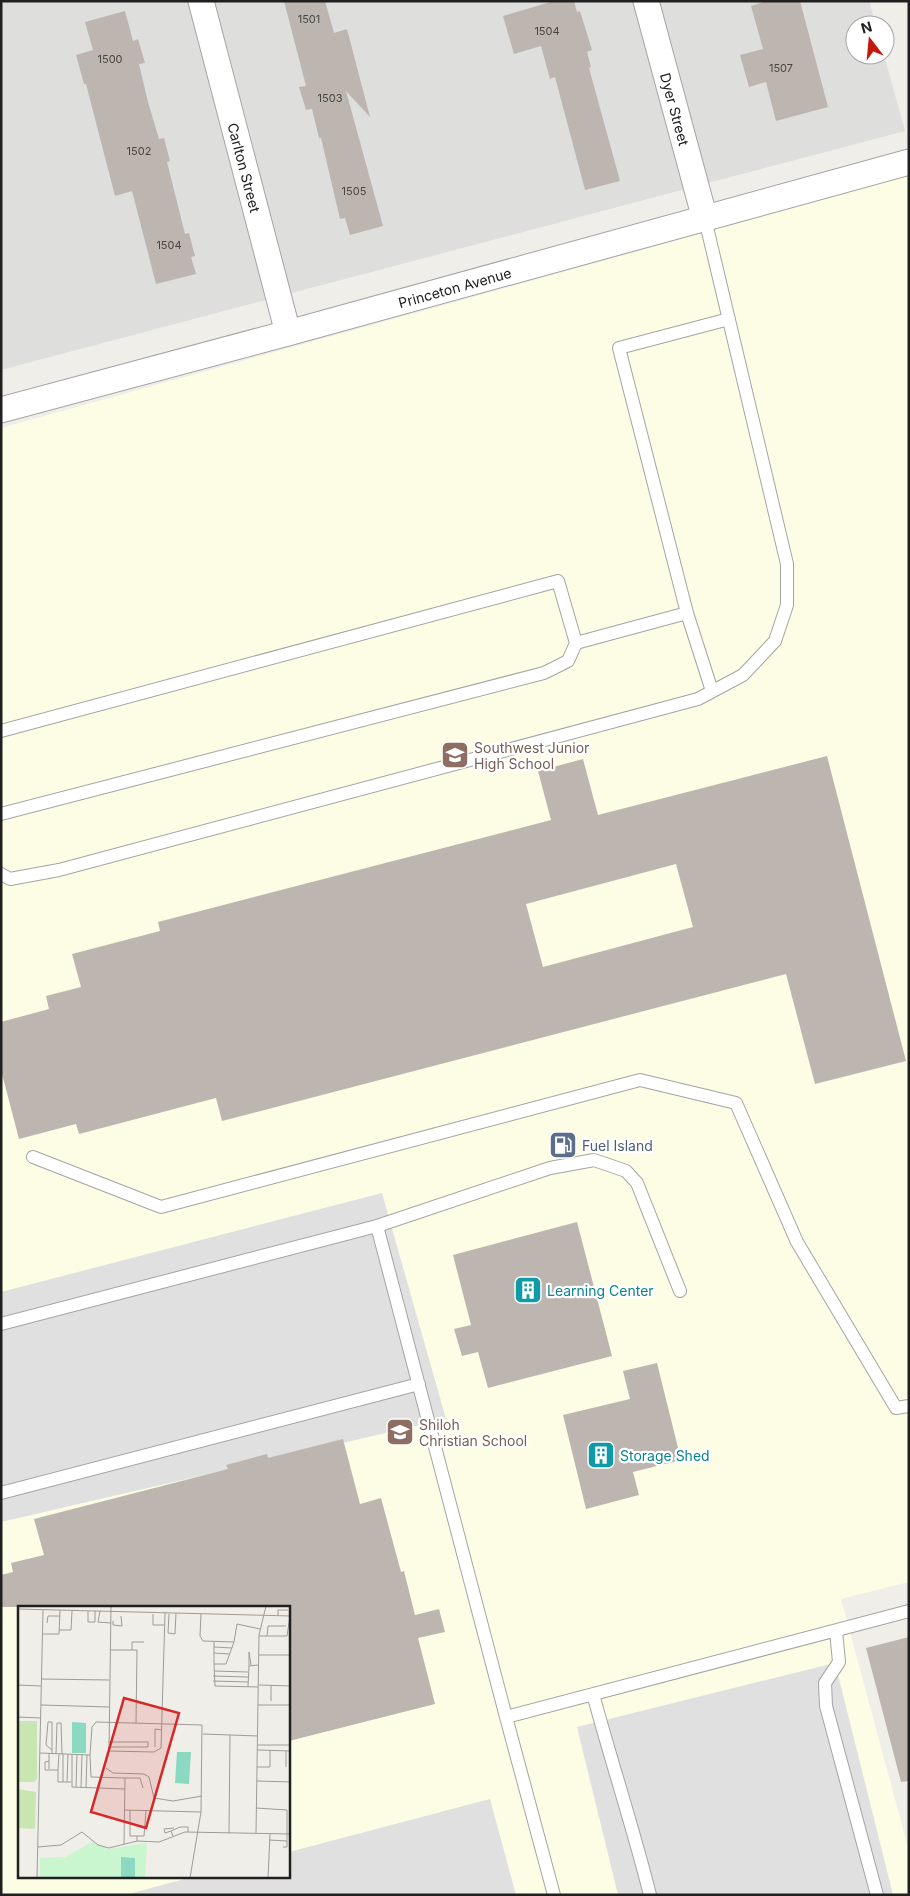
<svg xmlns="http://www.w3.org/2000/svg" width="910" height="1896" font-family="Inter,sans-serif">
  <rect width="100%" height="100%" fill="#f0eee8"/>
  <path fill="#dededd" d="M 1,1 L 869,1 L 876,25 L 855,25 L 855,55 L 884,55 L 905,131 L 1,370 Z"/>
  <path fill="#fcfde4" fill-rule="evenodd" d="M 909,176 L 909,1582 L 841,1599 L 909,1851 L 909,1895 L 1,1895 L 1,428 ZM 19,1607 L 289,1607 L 289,1877 L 19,1877 Z"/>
  <path fill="#e0e0e0" d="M 382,1193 L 446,1419 L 1,1522 L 1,1292 Z
    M 835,1663 L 893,1895 L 618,1895 L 577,1727 Z
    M 490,1799 L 516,1895 L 125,1895 L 192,1877 L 289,1877 L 289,1852 Z"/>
  <path fill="#bdb6b0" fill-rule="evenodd" d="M 284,1 L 325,1 L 334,33 L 347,29 L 370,117 L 346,91 L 383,226 L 350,235 L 345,218 L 340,219 L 321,138 L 319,138 L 312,109 L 306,110 L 299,87 L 306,86 Z
    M 554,1 L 574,1 L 577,12 L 580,11 L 592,50 L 587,52 L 591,67 L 589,68 L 620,181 L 585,190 L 555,77 L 550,79 L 541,46 L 514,54 L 503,16 Z
    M 766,1 L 800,1 L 828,107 L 776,121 L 766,82 L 749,87 L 740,55 L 763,49 L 751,6 Z
    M 125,11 L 133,41 L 138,39 L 145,63 L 139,64 L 148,102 L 159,139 L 164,138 L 170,161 L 167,162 L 185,234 L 189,233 L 195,256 L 191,257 L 196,274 L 156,284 L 132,191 L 115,196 L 86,84 L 84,84 L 76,55 L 93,50 L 85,22 Z
    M 827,756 L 906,1061 L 815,1084 L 786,974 L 222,1121 L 216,1098 L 79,1134 L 76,1124 L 19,1139 L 1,1070 L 1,1022 L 49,1009 L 46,996 L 81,987 L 72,954 L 160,931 L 158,922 L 551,820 L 538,771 L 583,759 L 598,815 ZM 676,864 L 693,927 L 543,967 L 526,904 Z
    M 577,1222 L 612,1356 L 488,1388 L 478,1352 L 462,1356 L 454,1329 L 471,1325 L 453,1255 Z
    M 657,1363 L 681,1460 L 633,1472 L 639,1495 L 586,1509 L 563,1415 L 630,1399 L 623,1371 Z
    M 343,1439 L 360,1504 L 381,1498 L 401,1572 L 404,1571 L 415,1615 L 439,1609 L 445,1632 L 418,1638 L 435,1704 L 289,1741 L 289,1607 L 1,1607 L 1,1575 L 13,1572 L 11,1563 L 44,1555 L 34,1519 L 228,1469 L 226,1465 L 267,1454 L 268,1458 Z
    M 909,1637 L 909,1781 L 901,1782 L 866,1648 Z"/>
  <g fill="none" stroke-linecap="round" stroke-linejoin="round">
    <g stroke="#a4a4a4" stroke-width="14">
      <path id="service" d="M 687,613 L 619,348 L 729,319
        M 576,643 L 687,613 L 712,691
        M 1,731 L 558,581 L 576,643 L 568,661 L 544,673 L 1,814
        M 1,874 L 10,879 L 59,870 L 698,699 L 743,675 L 775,641 L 787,605 L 787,564 L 705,219
        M 33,1157 L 161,1207 L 640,1080 L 736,1103 L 797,1242 L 896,1408 L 909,1406
        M 377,1226 L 550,1168 L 594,1160 L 626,1171 L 637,1183 L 680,1291
        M 1,1324 L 377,1226 L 506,1717 L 554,1895
        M 1,1493 L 419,1384
        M 836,1631 L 839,1662 L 825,1683 L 826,1706 L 877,1895
        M 593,1694 C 611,1761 633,1827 650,1895
        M 506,1717 L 909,1611"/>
    </g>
    <g stroke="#a4a4a4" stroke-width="27">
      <g id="minor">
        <path id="s1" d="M 201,1 L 288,333"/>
        <path id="s2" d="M 646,1 L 705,219"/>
        <path id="s3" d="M 1,410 L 288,333 L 909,162"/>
      </g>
    </g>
    <use href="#service" stroke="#fff" stroke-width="12"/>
    <use href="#minor" stroke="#fff" stroke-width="25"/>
  </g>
  <defs>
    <g id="school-square" transform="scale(1.4375)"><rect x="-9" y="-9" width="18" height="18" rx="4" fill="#8d6e63" stroke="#fff"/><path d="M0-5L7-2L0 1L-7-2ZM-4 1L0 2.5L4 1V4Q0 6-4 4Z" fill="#fff"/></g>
    <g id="fuel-square" transform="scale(1.4375)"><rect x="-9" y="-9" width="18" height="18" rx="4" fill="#5c6f8a" stroke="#fff"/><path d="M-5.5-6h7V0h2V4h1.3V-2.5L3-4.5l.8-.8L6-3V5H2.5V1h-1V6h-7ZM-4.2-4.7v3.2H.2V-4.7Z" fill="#fff"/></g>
    <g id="building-square" transform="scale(1.4375)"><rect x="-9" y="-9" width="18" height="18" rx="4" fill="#0f9aa8" stroke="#fff"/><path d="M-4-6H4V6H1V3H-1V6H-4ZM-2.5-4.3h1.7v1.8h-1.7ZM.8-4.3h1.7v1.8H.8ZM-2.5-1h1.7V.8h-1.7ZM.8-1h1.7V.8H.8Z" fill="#fff"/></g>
  </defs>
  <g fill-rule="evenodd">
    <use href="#school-square" x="455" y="755"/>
    <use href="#fuel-square" x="563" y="1145"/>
    <use href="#building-square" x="528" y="1290"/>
    <use href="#school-square" x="400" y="1432"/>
    <use href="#building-square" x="601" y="1455"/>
  </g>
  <g text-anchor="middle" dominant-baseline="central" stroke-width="4.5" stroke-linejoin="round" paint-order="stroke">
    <g font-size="11" fill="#474644">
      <text x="309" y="19">1501</text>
      <text x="547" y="31">1504</text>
      <text x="110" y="59">1500</text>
      <text x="781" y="68">1507</text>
      <text x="330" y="98">1503</text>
      <text x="139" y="151">1502</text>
      <text x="354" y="191">1505</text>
      <text x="169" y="245">1504</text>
    </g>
    <g font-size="14" fill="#202020" stroke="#fff">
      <text stroke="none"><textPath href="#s2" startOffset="112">Dyer Street</textPath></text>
      <text stroke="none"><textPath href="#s1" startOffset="172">Carlton Street</textPath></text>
      <text stroke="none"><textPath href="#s3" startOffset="470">Princeton Avenue</textPath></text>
    </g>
    <g font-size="14" fill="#785e54" stroke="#fff" text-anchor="start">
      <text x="474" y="747">Southwest Junior<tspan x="474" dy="16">High School</tspan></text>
      <text x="419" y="1424">Shiloh<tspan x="419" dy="16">Christian School</tspan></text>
    </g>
    <g font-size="14" fill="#4e5e75" stroke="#fff" text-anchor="start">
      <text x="582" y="1145">Fuel Island</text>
    </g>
    <g font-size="14" fill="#0d838f" stroke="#fff" text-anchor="start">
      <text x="547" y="1290">Learning Center</text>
      <text x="620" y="1455">Storage Shed</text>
    </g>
  </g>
  <g transform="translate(18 1606)">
    <rect width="272" height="272" fill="#f0eee8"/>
    <path d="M 0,115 L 19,115 L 19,173 L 16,176 L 0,176 ZM 0,183 L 18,186 L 17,223 L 0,222 Z" fill="#c8e6b2"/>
    <path d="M 74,236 L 91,243 L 129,237 L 127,272 L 22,272 L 22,252 L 47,251 Z" fill="#c9f6cf"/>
    <path d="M 54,116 L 68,117 L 68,147 L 54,147 ZM 159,146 L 173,146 L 171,178 L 157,177 ZM 103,251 L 117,252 L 117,272 L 103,272 Z" fill="#8bd9c0"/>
    <path fill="none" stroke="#9d9c98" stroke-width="1" d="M 93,0 L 91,145 L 136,146 L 143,142 L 147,7M 0,3 L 273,10M 70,5 L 70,16 L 77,16 L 77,5M 82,5 L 80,16 L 93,17M 135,8 L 135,19 L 146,19M 151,8 L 150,27 L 157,28 L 158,7M 183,8 L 182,30 L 185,35 L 216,36 L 219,18 L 242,23M 260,10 L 260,4 L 270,4M 95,15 L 95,19 L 104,20 L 103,10M 29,17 L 30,10 L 42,10M 41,24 L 53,24 L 54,5M 24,28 L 41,28 L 42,4M 241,30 L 269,30 L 272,10M 249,30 L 250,20 L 268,20M 196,36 L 196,58 L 208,58 L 216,36M 196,41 L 214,42M 92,44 L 119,44 L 118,117M 114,44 L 114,36 L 126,36M 196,47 L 211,48M 241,49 L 273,49M 196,58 L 197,80 L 240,81M 231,60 L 231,46 L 233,59M 196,65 L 230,66M 195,70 L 230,71M 23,73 L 91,74M 195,75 L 230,76M 0,79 L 23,80M 241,79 L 273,80M 230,81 L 231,60 L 240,59M 253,95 L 253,79M 23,99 L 91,101M 240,99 L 273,99M 0,111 L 23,112M 185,128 L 240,130M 240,139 L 273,139M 90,141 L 130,141 L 130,136 L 90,136M 137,141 L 137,123 L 144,124M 240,144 L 273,145M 22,147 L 72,149 L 73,171 L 107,172 L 106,238M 34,147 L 34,116 L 30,116 L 28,139 L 34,144M 38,148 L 39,117 L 43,117 L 44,148M 54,148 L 54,181 L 107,183M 72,149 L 74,121 L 78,116 L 184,119 L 183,206 L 172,272M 31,155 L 27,156 L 27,164 L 40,164 L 40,176 L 53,176M 239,161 L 252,161 L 252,144M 268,161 L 268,145M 88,162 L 95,167 L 126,168 L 131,171 L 136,192 L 155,195 L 184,190M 31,163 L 31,147M 40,164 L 41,148M 107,172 L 122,172 L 125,182M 239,175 L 273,176M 45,176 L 45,148M 49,176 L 50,148M 58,181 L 59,148M 63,181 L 64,148M 68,182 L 69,149M 238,202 L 269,204 L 269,241 L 265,241M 107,204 L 183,206M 112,204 L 112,230 L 119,230 L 119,235M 153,225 L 147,227 L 146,223 L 156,222M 211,227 L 212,129M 238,227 L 241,29 L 248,0M 119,230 L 126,230 L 128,205M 155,230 L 153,225 L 162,221 L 170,221 L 170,226M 251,234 L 269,235M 20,241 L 43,239 L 64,226 L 80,239 L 91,242 L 119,235 L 141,236 L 167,226 L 273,228M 19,272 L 25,4M 250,272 L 252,228"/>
    <path fill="#d62828" fill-opacity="0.15" stroke="#d62828" stroke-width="2.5" d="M 106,92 L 161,107 L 128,222 L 73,206 Z"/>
    <rect width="272" height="272" fill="none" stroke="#202020" stroke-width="2.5"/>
  </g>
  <rect width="910" height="1896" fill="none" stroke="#202020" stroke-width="5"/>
  <g transform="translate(870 40) rotate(344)"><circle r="24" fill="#ffffff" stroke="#a6a6a6"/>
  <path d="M0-4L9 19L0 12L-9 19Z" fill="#c3180e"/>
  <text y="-8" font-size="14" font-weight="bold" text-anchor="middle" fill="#202020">N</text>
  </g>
</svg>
